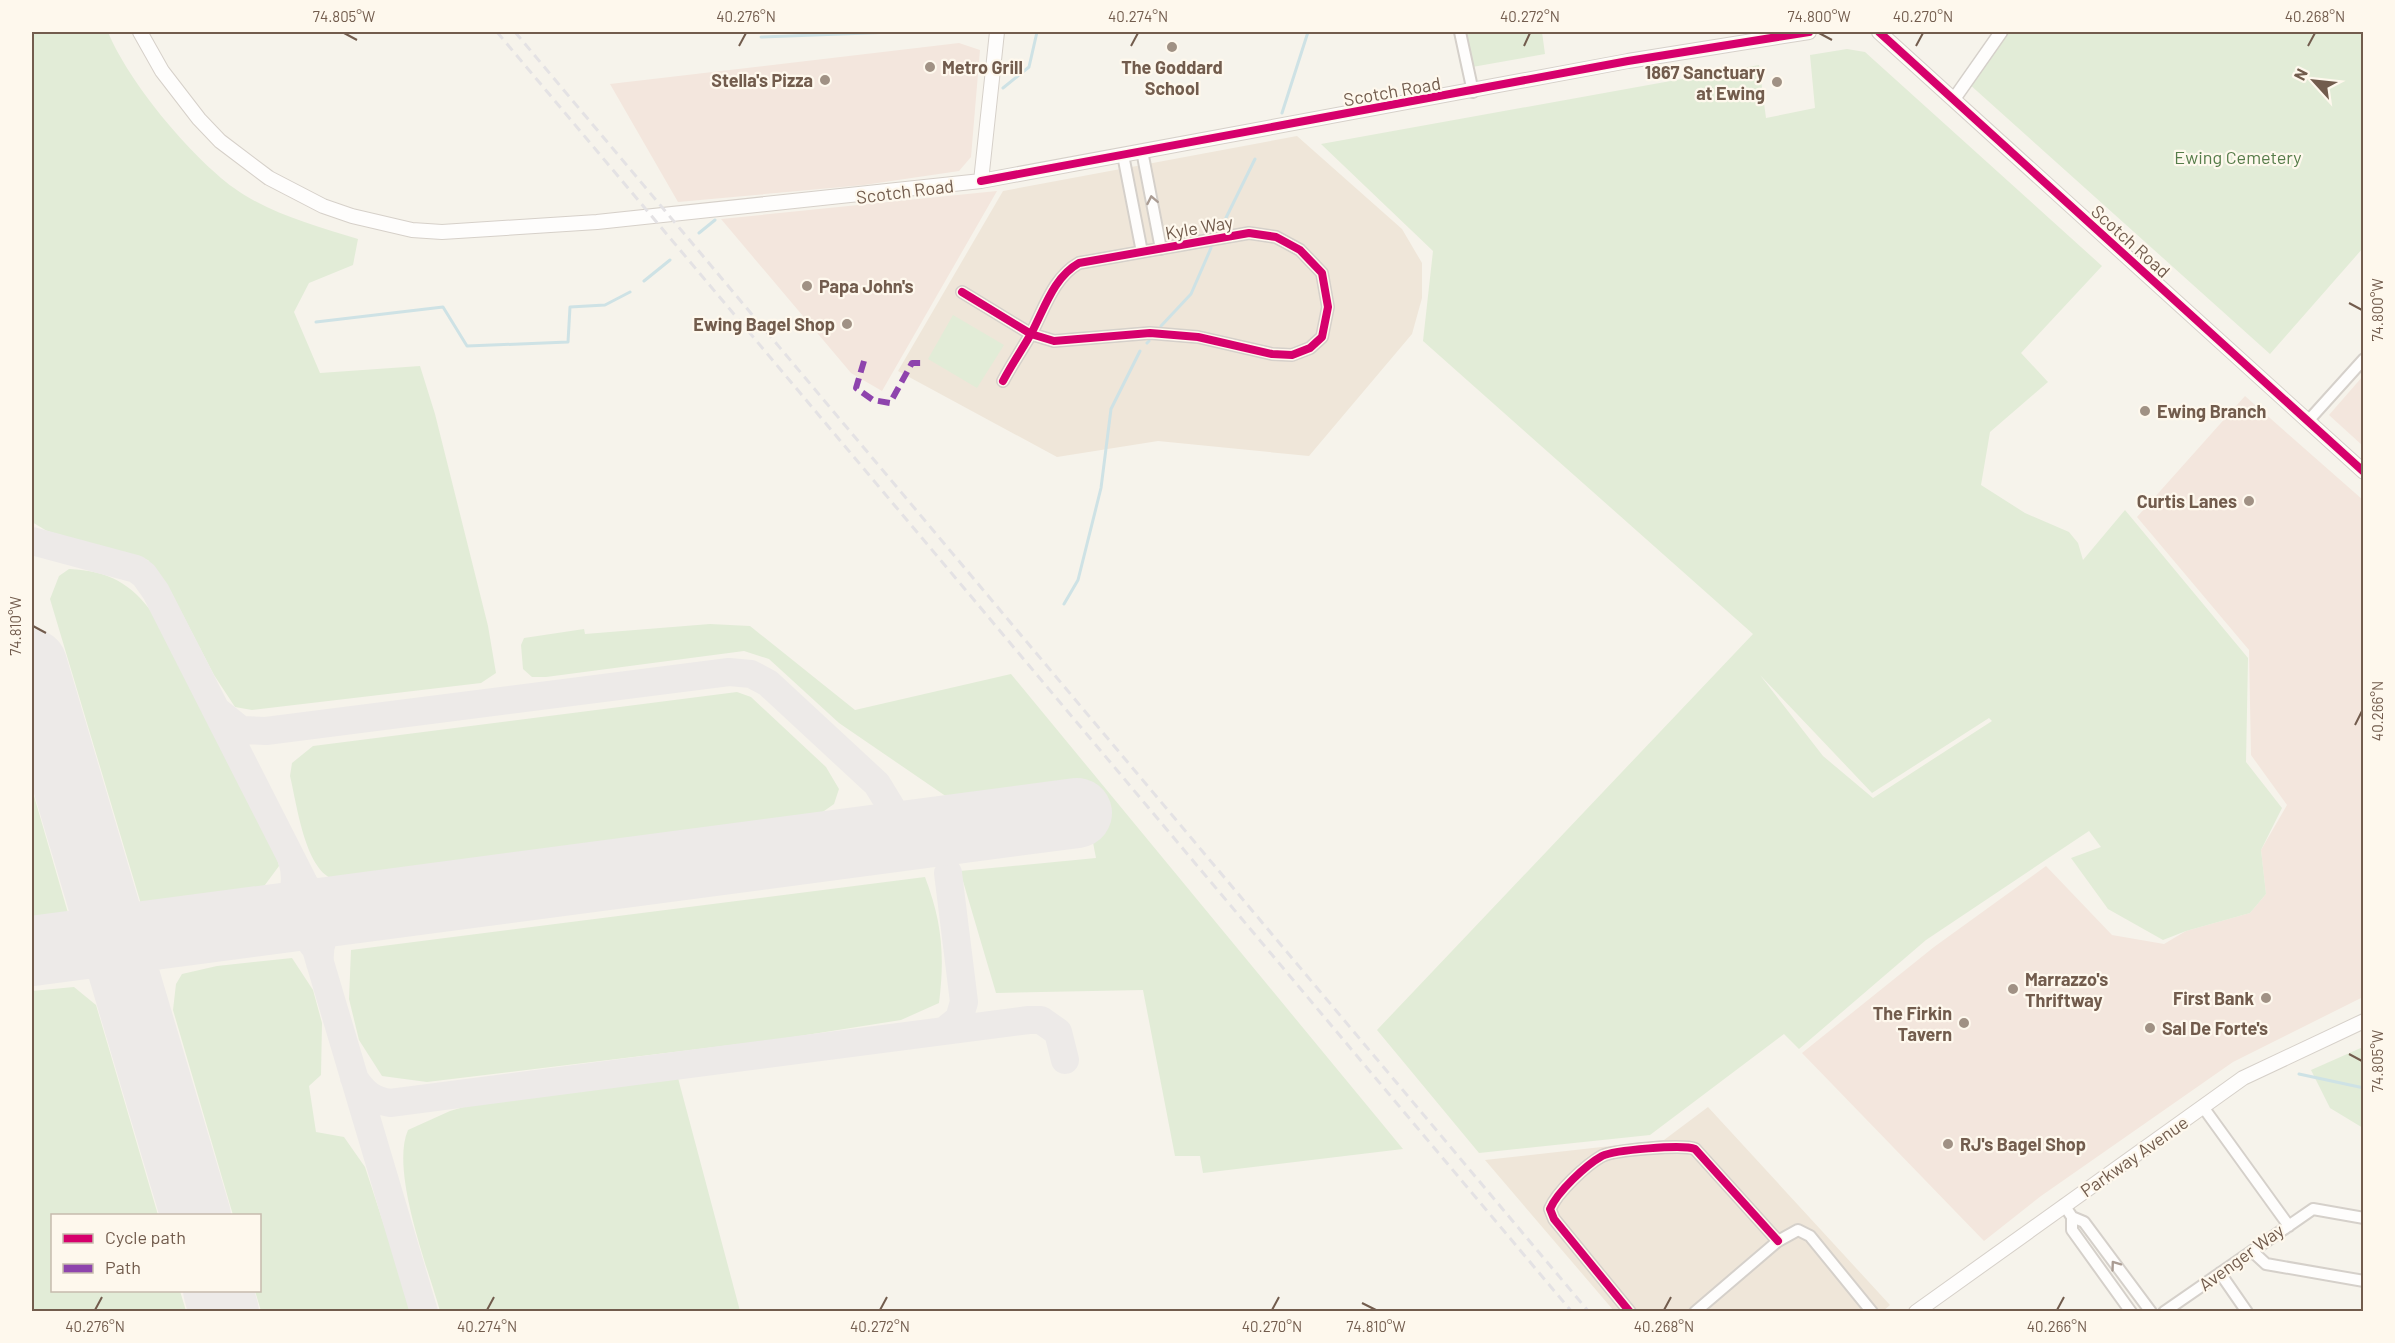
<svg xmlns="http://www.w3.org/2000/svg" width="2395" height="1343" font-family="Barlow,sans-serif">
  <rect width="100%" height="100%" fill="#f6f3eb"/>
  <path fill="#efe6d9" d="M 1297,136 L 1402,229 L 1422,263 L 1422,298 L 1412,334 L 1309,456 L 1158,441 L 1057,457 L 898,371 L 1003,191 Z
    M 1708,1107 L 1890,1305 L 1882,1312 L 1614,1311 L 1485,1160 L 1664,1140 Z"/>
  <path fill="#f3e6dd" d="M 959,43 L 980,50 L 971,157 L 959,171 L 864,185 L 678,202 L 610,84 Z
    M 997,191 L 882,391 L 851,373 L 721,219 Z
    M 2363,376 L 2363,446 L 2329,415 Z
    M 2245,396 L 2363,500 L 2363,997 L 2233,1062 L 2041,1196 L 1984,1241 L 1802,1053 L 1934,947 L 2046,866 L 2112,935 L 2164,944 L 2186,931 L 2250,913 L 2266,894 L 2261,850 L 2287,805 L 2251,755 L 2249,650 L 2137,517 Z"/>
  <path fill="#e2ecd7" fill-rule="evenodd" d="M 32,32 L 108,32 C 128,81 190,156 234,188 C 270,214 316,226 358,239 L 353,265 L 309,283 L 294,312 L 320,373 L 420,366 L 435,414 L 488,626 L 496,673 L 481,683 L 252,710 L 235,707 L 214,675 L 171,592 L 148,560 L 47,531 L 32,522 Z
    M 1454,32 L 1542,32 L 1545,54 L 1461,69 Z
    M 2004,32 L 2363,32 L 2363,248 L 2270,354 L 1968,83 Z
    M 1847,49 L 1865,52 L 2102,266 L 2021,353 L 2048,382 L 1990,432 L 1981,485 L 2025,513 L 2069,532 L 2078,543 L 2083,560 L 2125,510 L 2248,658 L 2246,762 L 2282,808 L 2261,850 L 2266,894 L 2250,913 L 2186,931 L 2163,940 L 2108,909 L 2071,858 L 2101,847 L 2089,831 L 1926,940 L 1799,1049 L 1784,1034 L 1650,1135 L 1479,1153 L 1377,1030 L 1753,634 L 1423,341 L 1433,251 L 1321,144 L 1759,65 L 1766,118 L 1815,108 L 1810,55 ZM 1760,675 L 1872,793 L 1989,718 L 1992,721 L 1873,798 L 1823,756 Z
    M 953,315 L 1004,345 L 977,388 L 928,359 Z
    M 69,569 C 109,571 131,583 154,615 L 276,854 L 279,866 L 262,889 L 141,904 L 50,599 L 59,576 Z
    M 710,624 L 750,626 L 855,710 L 1011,674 L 1403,1149 L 1203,1173 L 1200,1156 L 1175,1156 L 1143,990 L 996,993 L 960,871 L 1096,858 L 1081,781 L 950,799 L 839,723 L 769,659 L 744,651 L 546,677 L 532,677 L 523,669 L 521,645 L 524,638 L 584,629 L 585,634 Z
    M 737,692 L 751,697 L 826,767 L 839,789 L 834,804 L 817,816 L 333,879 C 305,869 297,805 290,776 L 292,763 L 313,746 Z
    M 32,789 L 68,913 L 32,918 Z
    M 925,877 C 942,922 945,955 939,1003 L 901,1020 L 781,1039 L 427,1082 L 382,1076 L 359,1040 L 349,999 L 351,950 Z
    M 292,958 L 313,990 L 322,1023 L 321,1075 L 309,1086 L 316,1132 L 344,1137 L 365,1167 L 412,1311 L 261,1311 L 255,1291 L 260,1290 L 260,1216 L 233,1215 L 173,1010 L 176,984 L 182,974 L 217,966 Z
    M 74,987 L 96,1005 L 158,1215 L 52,1216 L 52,1290 L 180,1291 L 186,1311 L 32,1311 L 32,991 Z
    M 2363,1047 L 2363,1128 L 2330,1108 L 2311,1070 Z
    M 678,1078 L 740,1311 L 440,1311 C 428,1268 390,1171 408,1130 L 450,1111 L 467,1106 Z"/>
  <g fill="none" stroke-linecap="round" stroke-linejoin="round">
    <path stroke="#cee2e5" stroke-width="3" d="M 761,37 L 894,32
      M 1003,88 L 1029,67 L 1037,32
      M 1282,113 L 1308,32
      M 1220,230 L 1255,159
      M 699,233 L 715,220
      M 644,281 L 670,260
      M 316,322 L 443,307 L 467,346 L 568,342 L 570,307 L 605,305 L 630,292
      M 1161,326 L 1191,294 L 1211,248
      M 1147,343 L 1149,341
      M 1064,604 L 1078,580 L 1101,488 L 1111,409 L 1140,351
      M 2299,1074 L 2364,1088"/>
    <path stroke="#edeae8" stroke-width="28" d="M 32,541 L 136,569 L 144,575 L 156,592 L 305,885 C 324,908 333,913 363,907
      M 32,669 L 35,674
      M 216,710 L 241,730 L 266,731 L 729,672 L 751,674 L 768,683 L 877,784 L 891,807
      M 276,919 L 302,931 L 316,949 L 424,1312
      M 252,922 C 285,917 302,894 292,860
      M 320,963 C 316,917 354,915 388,904
      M 944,1031 L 959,1019 L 964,1002 L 948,873
      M 354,1078 C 364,1093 372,1100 390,1103 L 1029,1020 L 1041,1020 L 1058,1032 L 1065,1060"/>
    <path stroke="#edeae8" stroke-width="70" d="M 32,664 L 196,1216
      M 32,951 L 1077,813
      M 218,1290 L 224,1312"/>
    <g stroke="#d5d0ca" stroke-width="14">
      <path id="minor" d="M 1460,32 L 1473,92
        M 1142,151 L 1161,249
        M 1123,155 L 1142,252
        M 962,292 L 1031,334 L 1054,341 L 1150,333 L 1198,337 L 1272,354 L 1292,355 L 1310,348 L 1322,337 L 1328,307 L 1322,273 L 1300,250 L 1276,237 L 1249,233 L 1079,263 C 1054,277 1045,307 1032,332 C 1023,348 1012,364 1003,381
        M 2308,421 L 2364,359
        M 2203,1107 L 2289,1226
        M 2064,1205 L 2072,1217 L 2072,1230 L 2131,1312
        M 2072,1217 L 2084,1222 L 2151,1312
        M 2252,1251 L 2266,1264 L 2364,1281
        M 2220,1273 L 2247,1312
        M 1630,1312 L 1554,1219 L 1550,1209 C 1557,1192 1586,1165 1602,1156 C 1614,1150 1683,1144 1695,1149 L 1778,1241
        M 1695,1312 L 1778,1241 L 1798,1230 L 1810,1236 L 1872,1312
        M 2164,1312 L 2313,1209 L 2364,1218"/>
    </g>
    <g stroke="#d5d0ca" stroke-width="15">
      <path id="tertiary" d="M 1954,99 L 2001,32"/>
    </g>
    <g stroke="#d6d0c9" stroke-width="16">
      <path id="secondary" d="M 140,32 L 162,71 L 199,119 L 220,141 L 269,178 L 323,206 L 352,216 L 412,230 L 442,232 L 597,222 L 981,181 L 1628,61 L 1809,32
        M 1879,32 L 2364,472
        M 981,181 L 997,32
        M 1916,1312 L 2243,1078 L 2364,1021"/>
    </g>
    <use href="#minor" stroke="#fefdfc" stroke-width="10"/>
    <use href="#tertiary" stroke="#fefdfc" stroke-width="12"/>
    <use href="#secondary" stroke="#fefdfc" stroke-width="14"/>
    <path stroke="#e4e2e4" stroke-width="3" stroke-dasharray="9 6" stroke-linecap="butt" d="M 497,32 L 1572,1312
      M 515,32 L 1589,1312"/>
    <path stroke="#8e44ad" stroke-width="6" stroke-dasharray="12 6" stroke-linecap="butt" d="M 864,361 L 856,388 L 873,400 L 890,403 L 912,363 L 923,363"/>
    <g stroke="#fef8ed" stroke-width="11">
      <path id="cycleway" d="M 1879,32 L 2364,472
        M 981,181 L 1628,61 L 1809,32
        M 962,292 L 1031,334 L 1054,341 L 1150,333 L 1198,337 L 1272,354 L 1292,355 L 1310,348 L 1322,337 L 1328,307 L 1322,273 L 1300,250 L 1276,237 L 1249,233 L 1079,263 C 1054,277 1045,307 1032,332 C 1023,348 1012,364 1003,381
        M 1630,1312 L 1554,1219 L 1550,1209 C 1557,1192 1586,1165 1602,1156 C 1614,1150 1683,1144 1695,1149 L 1778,1241"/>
    </g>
    <use href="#cycleway" stroke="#d6006c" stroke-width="8"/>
  </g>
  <defs><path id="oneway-chevron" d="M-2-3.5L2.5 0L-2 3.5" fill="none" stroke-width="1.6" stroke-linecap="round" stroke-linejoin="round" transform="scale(1.5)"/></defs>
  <g stroke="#aa9c93">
    <use href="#oneway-chevron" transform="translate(1152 200) rotate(-101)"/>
    <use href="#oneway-chevron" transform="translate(2115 1265) rotate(-126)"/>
  </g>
  <path fill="none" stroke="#725c4d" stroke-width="2" d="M 344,33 L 357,40M 1819,33 L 1832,40M 739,46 L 746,33M 1131,46 L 1138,33M 1524,46 L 1530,33M 1916,46 L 1923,33M 2308,46 L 2315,33M 2349,303 L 2362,310M 33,626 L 46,633M 2355,725 L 2362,711M 2349,1054 L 2362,1061M 1362,1303 L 1376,1310M 95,1310 L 102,1297M 487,1310 L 494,1297M 880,1310 L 887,1297M 1272,1310 L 1279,1297M 1664,1310 L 1671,1297M 2057,1310 L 2064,1297"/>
  <g fill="#a09184" stroke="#fef8ed" stroke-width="2">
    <circle cx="1172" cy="47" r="6"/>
    <circle cx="930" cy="67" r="6"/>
    <circle cx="825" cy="80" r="6"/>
    <circle cx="1777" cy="82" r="6"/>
    <circle cx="807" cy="286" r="6"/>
    <circle cx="847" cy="324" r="6"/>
    <circle cx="2145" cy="411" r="6"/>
    <circle cx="2249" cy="501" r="6"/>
    <circle cx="2013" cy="989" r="6"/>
    <circle cx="2266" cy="998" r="6"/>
    <circle cx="1964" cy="1023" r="6"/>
    <circle cx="2150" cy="1028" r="6"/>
    <circle cx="1948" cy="1144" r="6"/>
  </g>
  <g text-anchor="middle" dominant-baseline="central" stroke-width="4.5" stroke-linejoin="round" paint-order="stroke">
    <g font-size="18" font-weight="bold" fill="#725c4d" stroke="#fef8ed" text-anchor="start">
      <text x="942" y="67">Metro Grill</text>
      <text x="1172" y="67" text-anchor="middle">The Goddard<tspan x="1172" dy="21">School</tspan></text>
      <text x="1765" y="72" text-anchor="end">1867 Sanctuary<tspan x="1765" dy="21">at Ewing</tspan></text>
      <text x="813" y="80" text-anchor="end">Stella's Pizza</text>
      <text x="819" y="286">Papa John's</text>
      <text x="835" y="324" text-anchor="end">Ewing Bagel Shop</text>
      <text x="2157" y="411">Ewing Branch</text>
      <text x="2237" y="501" text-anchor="end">Curtis Lanes</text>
      <text x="2025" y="979">Marrazzo's<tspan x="2025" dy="21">Thriftway</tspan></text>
      <text x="2254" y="998" text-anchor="end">First Bank</text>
      <text x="1952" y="1013" text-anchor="end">The Firkin<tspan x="1952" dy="21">Tavern</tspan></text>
      <text x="2162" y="1028">Sal De Forte's</text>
      <text x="1960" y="1144">RJ's Bagel Shop</text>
    </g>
    <g font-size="18" fill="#725c4d" stroke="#fef8ed">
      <text transform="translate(1392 91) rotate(-10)">Scotch Road</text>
      <text transform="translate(905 191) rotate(-7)">Scotch Road</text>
      <text transform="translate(1199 227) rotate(-10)">Kyle Way</text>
      <text transform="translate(2131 241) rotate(42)">Scotch Road</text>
      <text transform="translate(2134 1156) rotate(-35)">Parkway Avenue</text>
      <text transform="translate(2241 1257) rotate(-36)">Avenger Way</text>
    </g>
    <g font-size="18" fill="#557c49" stroke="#fef8ed">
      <text x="2238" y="157">Ewing Cemetery</text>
    </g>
  </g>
  <rect width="2395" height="1343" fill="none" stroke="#fef8ed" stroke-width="66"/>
  <rect x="51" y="1214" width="210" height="78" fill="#fef8ed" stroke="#c6baad" stroke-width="1.5"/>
  <rect x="63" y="1234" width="30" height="9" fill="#d6006c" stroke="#c6baad" stroke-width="1.5"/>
  <text x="105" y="1244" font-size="18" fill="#725c4d">Cycle path</text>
  <rect x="63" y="1264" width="30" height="9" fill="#8e44ad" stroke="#c6baad" stroke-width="1.5"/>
  <text x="105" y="1274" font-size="18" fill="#725c4d">Path</text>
  <g transform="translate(2314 81) rotate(297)" stroke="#fef8ed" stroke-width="4.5" paint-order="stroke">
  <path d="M0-4.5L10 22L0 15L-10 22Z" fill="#725c4d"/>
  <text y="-9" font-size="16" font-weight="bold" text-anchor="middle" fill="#725c4d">N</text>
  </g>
  <rect x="33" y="33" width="2329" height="1277" fill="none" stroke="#725c4d" stroke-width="2"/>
  <g font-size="15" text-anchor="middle" fill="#725c4d">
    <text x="344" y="22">74.805°W</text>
    <text x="746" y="22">40.276°N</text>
    <text x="1138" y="22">40.274°N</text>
    <text x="1530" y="22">40.272°N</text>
    <text x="1819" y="22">74.800°W</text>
    <text x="1923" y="22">40.270°N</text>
    <text x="2315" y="22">40.268°N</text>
    <text transform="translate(2378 310) rotate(-90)" y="5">74.800°W</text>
    <text transform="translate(16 626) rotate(-90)" y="5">74.810°W</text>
    <text transform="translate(2378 711) rotate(-90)" y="5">40.266°N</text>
    <text transform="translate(2378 1061) rotate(-90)" y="5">74.805°W</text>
    <text x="95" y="1332">40.276°N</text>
    <text x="487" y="1332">40.274°N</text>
    <text x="880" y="1332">40.272°N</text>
    <text x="1272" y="1332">40.270°N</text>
    <text x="1376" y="1332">74.810°W</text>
    <text x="1664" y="1332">40.268°N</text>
    <text x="2057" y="1332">40.266°N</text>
  </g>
</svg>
